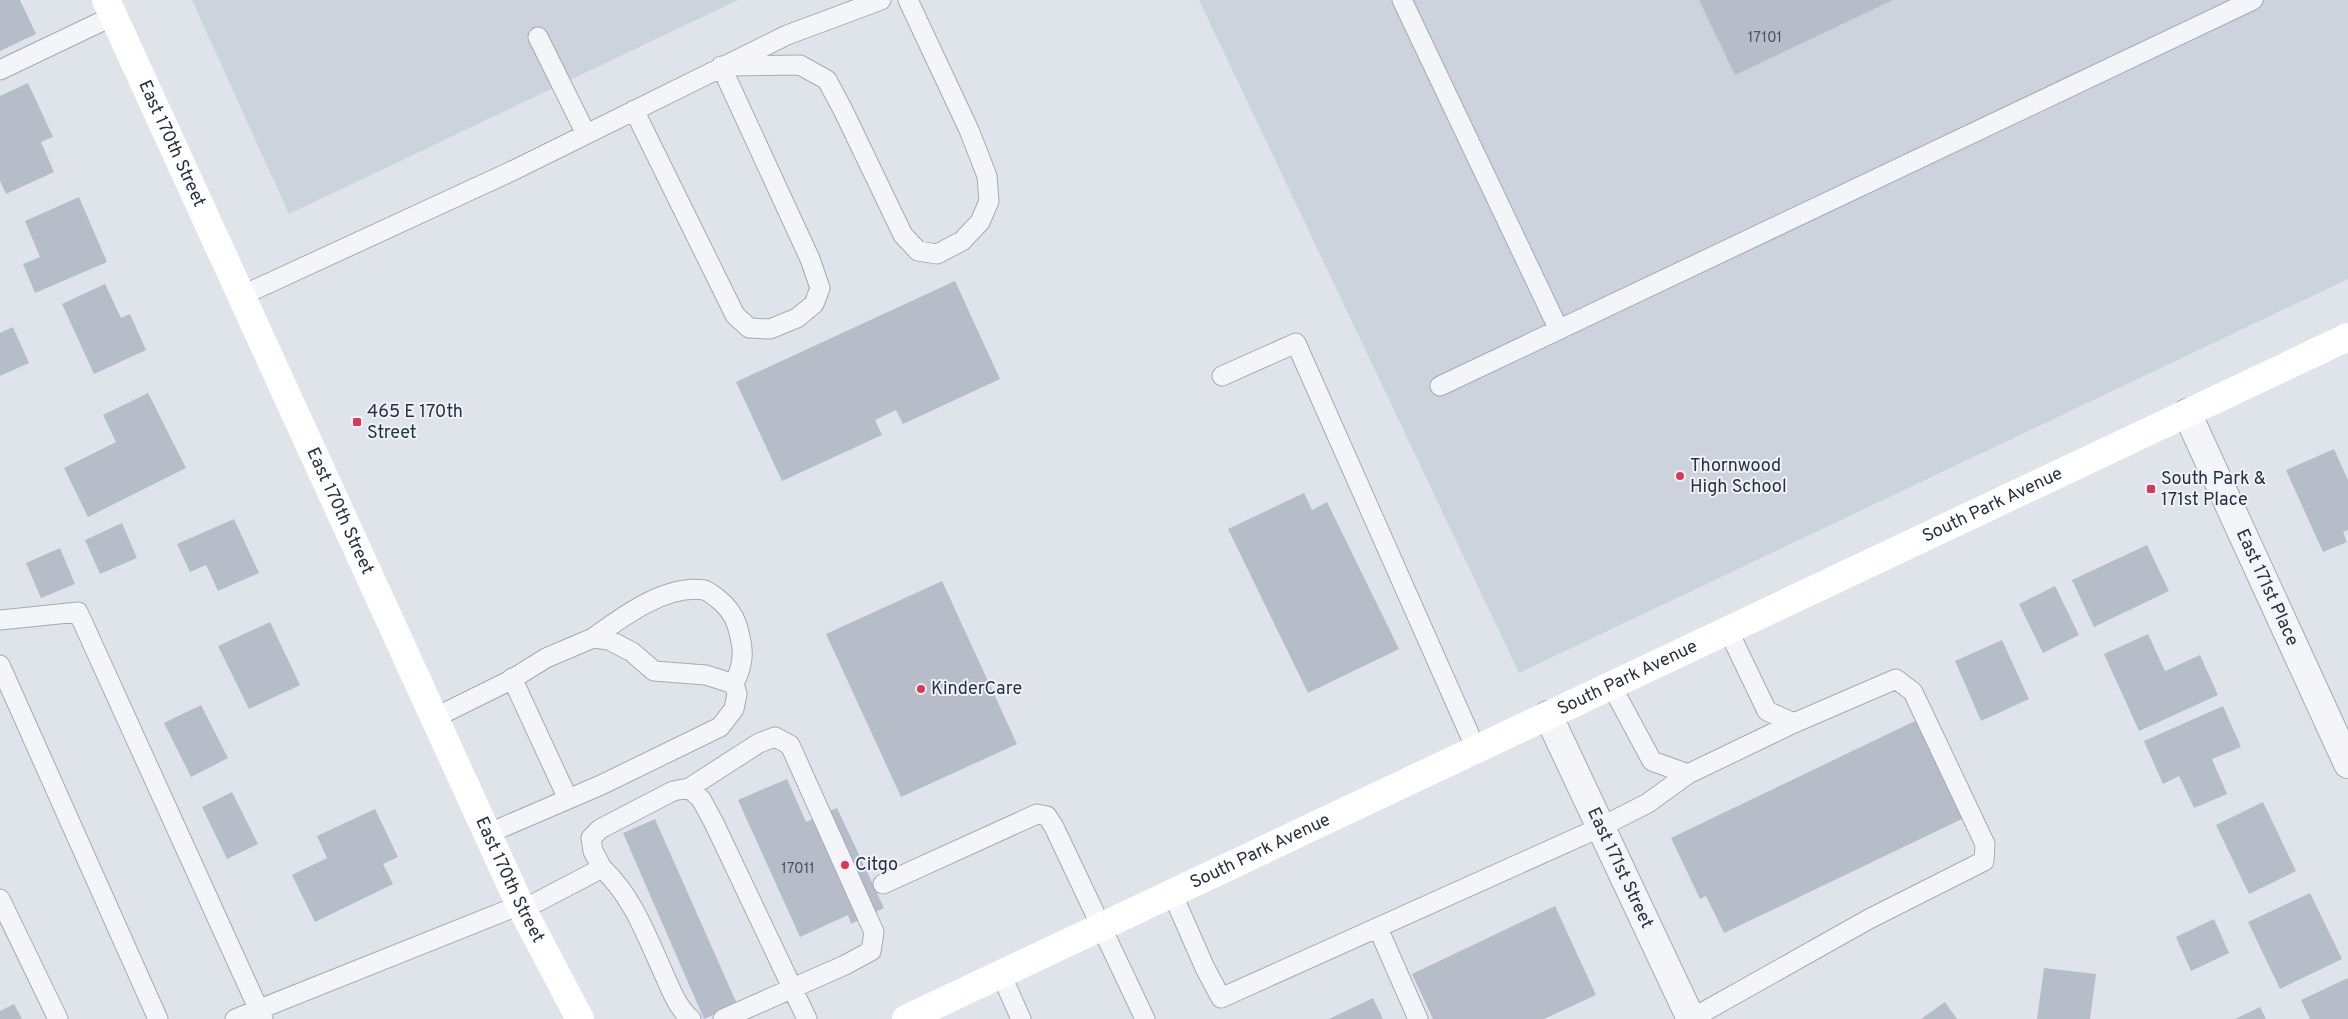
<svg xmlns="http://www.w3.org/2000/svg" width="2348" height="1019" font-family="Overpass,sans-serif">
  <rect width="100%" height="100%" fill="#dfe4ea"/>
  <path fill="#cdd3dd" d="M 192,0 L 738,0 L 289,214 Z
    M 1199,0 L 2348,0 L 2348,279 L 1519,673 Z"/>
  <path fill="#b6bdc9" d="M 0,0 L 20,0 L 36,34 L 0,51 Z
    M 1699,0 L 1893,0 L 1735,75 Z
    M 28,83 L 53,137 L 41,142 L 54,172 L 6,194 L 0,181 L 0,96 Z
    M 79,197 L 107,262 L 35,293 L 23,264 L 40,257 L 25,221 Z
    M 955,281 L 1000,379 L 903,424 L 896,410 L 875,420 L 882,435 L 782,481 L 736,382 Z
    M 105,284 L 121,318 L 130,314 L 146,350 L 94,374 L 62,304 Z
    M 13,327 L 29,363 L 0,376 L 0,333 Z
    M 148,393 L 186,468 L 88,517 L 64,468 L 116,442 L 103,415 Z
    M 2334,449 L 2348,480 L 2348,530 L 2343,532 L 2347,542 L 2323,552 L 2286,470 Z
    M 1304,493 L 1312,510 L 1327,502 L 1399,649 L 1308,693 L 1228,529 Z
    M 234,519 L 259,573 L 218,591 L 206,565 L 190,572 L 177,544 Z
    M 122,523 L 137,558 L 100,574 L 85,540 Z
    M 2147,545 L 2169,591 L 2094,627 L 2072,580 Z
    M 60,548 L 75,584 L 41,598 L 26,563 Z
    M 942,581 L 1017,744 L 901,797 L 826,634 Z
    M 2055,586 L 2079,635 L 2043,653 L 2019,604 Z
    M 270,622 L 300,685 L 249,709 L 218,646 Z
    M 2148,634 L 2165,671 L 2200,655 L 2218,695 L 2139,731 L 2104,654 Z
    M 2002,640 L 2029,699 L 1981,721 L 1955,661 Z
    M 201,705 L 228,758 L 191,777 L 164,723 Z
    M 2223,706 L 2241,747 L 2212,759 L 2227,794 L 2194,808 L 2179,776 L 2163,784 L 2144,741 Z
    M 1917,720 L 1964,818 L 1724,933 L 1706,896 L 1700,899 L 1671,838 Z
    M 787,779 L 806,822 L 837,808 L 884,908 L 851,924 L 848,915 L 800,937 L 738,800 Z
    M 232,792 L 258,844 L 227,859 L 202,807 Z
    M 2263,802 L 2296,871 L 2249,894 L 2216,825 Z
    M 375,809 L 398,857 L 383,864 L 393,884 L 315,922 L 292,875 L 327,858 L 317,836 Z
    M 655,819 L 737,1004 L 704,1019 L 623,833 Z
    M 2310,893 L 2342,959 L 2280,989 L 2248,922 Z
    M 1555,906 L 1596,995 L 1544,1019 L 1433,1019 L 1412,974 Z
    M 2214,919 L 2229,953 L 2191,971 L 2176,937 Z
    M 2044,968 L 2096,974 L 2090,1019 L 2037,1019 Z
    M 2348,978 L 2348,1019 L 2310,1019 L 2301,1000 Z
    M 1373,998 L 1383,1019 L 1329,1019 Z
    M 1945,1002 L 1957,1019 L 1921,1019 Z
    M 14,1004 L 22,1019 L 0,1019 L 0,1011 Z
    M 2260,1007 L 2266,1019 L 2235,1019 Z"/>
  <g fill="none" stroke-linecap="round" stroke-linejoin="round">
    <g stroke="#a4abb5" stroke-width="21">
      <path id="lane" d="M 1402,0 L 1559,330
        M 538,37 L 586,134
        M 730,66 L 800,65 L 827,80 L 843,110 L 903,235 L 918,251 L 937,254 L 962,241 L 980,222 L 989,201 L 987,176 L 969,130 L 908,0
        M 0,70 L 113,16
        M 634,110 L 735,315 L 749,328 L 770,329 L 797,318 L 814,304 L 820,288 L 810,259 L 721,66
        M 241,296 L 512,171 L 787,35 L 881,0
        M 1222,376 L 1296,343 L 1476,749
        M 1440,386 L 2253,0
        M 0,620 L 78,612 L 263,1019
        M 593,638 C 622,617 666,584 704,590 C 708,591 713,595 717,598 C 726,605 733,613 737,625 C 744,649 745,661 734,684
        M 0,665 L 158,1019
        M 512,678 L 568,799
        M 1611,685 L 1652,761 L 1688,774 L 1794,723
        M 434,718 L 509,681 L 546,658 L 593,638 L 609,640 L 632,652 L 654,671 L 706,675 L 734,684 L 737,694 L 734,709 L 720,727 L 601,785 L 487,834
        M 689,788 L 759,743 L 775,737 L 790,745 L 874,932 L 871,951 L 845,965 L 723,1019
        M 602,868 C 632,896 646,934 662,970 C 670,987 677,1008 691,1019
        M 883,884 L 1037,814 L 1047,816 L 1054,827 L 1145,1019
        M 1172,893 L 1205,968 L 1221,998 L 1601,827 L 1648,803 L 1688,774
        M 0,899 L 58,1019
        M 522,910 L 602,868 L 593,851 L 591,838 L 600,829 L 673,791 L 689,788 L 701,799 L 714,823 L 807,1019
        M 1378,928 L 1418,1019
        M 1001,974 L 1021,1019
        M 235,1019 L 520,905
        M 1691,1019 L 1869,919 L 1984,861 L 1985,844 L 1913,692 L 1896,679 L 1794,723 L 1767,711 L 1728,630"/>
    </g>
    <g stroke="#a4abb5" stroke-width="30">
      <g id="street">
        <path id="s1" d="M 2187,413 L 2348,764"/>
        <path id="s2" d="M 1548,715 L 1691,1019"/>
      </g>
    </g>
    <use href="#lane" stroke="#f3f5f8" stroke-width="19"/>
    <use href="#street" stroke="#f3f5f8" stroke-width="28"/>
    <g stroke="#fff" stroke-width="28">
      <path id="s3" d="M 106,0 L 520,905 L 580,1019"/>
      <path id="s4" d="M 906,1019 L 2348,337"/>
    </g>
  </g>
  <g fill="#dd3657" stroke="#eff3f7" stroke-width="2">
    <rect x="352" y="417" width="10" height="10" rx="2.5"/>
    <circle cx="1680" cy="476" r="5"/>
    <rect x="2146" y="484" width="10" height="10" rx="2.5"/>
    <circle cx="921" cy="689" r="5"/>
    <circle cx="845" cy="865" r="5"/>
  </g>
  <g text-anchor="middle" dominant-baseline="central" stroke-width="4" stroke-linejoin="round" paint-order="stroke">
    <g font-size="15" fill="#4a5565">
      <text x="1765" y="38">17101</text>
      <text x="798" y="869">17011</text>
    </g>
    <g font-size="18" fill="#263244" stroke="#eff3f7">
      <text stroke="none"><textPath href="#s3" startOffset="158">East 170th Street</textPath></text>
      <text stroke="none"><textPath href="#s4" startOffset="1202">South Park Avenue</textPath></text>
      <text stroke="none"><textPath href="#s3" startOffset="562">East 170th Street</textPath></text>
      <text stroke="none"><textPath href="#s1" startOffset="192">East 171st Place</textPath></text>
      <text stroke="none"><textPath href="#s4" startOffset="798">South Park Avenue</textPath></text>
      <text stroke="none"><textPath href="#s4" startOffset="392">South Park Avenue</textPath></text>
      <text stroke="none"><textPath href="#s2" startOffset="169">East 171st Street</textPath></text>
      <text stroke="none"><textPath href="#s3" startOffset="968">East 170th Street</textPath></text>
    </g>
    <g font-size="18" fill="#263244" stroke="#eff3f7" text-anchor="start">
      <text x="367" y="412">465 E 170th<tspan x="367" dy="21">Street</tspan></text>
      <text x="1690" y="466">Thornwood<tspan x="1690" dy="21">High School</tspan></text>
      <text x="2161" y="479">South Park &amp;<tspan x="2161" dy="21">171st Place</tspan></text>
      <text x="931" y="689">KinderCare</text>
      <text x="855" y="865">Citgo</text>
    </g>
  </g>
</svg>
